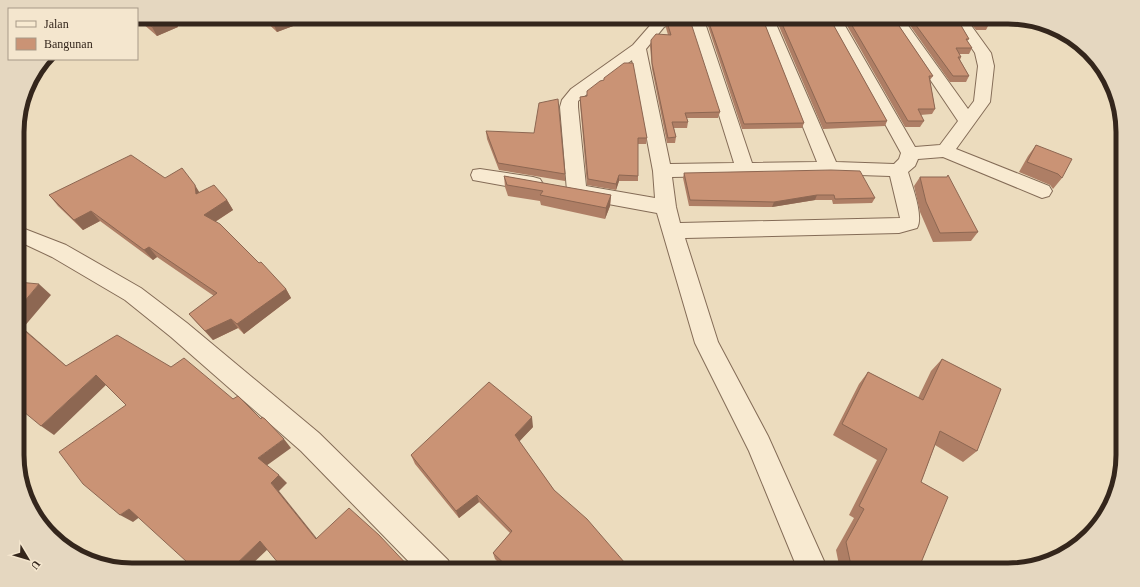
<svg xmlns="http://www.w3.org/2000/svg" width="1140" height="587" font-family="Georgia,serif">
  <rect width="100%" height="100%" fill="#ecdcbe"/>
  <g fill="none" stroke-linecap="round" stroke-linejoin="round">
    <g stroke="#846c57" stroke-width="2">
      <path id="minor" d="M 137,17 L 151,17 L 149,20 L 137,23 Z
        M 661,17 L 703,17 L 752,163 L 817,162 L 759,17 L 773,17 L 836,162 L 894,164 L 899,159 L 901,153 L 826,17 L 840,17 L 915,147 L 940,145 L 958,121 L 888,17 L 902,17 L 968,109 L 974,101 L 978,66 L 975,53 L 951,17 L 965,17 L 991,53 L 994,66 L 990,102 L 956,149 L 1049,186 L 1052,191 L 1049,196 L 1042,198 L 943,157 L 918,159 L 915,166 L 908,172 C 912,186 924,216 917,228 L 899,233 L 685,238 L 718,342 L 768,436 L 828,570 L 798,570 L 749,451 L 695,343 L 657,213 L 581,199 L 570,196 L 567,191 L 560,107 L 562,100 L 571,89 L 633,45 L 654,21 ZM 689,19 L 734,163 L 670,164 L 646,49 L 664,27 L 672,23 ZM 632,60 L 653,171 L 655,198 L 586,186 L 578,107 L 578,101 ZM 829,174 L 890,176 L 900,218 L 680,223 L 676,207 L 672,177 Z
        M 480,169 L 533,177 L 540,179 L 543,184 L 540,189 L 533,191 L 473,180 L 471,175 L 473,170 Z"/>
    </g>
    <g stroke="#846c57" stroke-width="2">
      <path id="tertiary" d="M 17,226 L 66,245 L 141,288 L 187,323 L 319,433 L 448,560 L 453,570 L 417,570 L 301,451 L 171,337 L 125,300 L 52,257 L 18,241 Z"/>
    </g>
    <use href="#minor" fill="#f8ead1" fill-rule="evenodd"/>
    <use href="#tertiary" fill="#f8ead1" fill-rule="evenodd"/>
  </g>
  <path fill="#ae7e65" d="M 138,17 L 172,17 L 173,18 L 178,27 L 157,36 L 142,23 Z
    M 261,17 L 334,17 L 317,24 L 312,19 L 277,32 Z
    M 705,17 L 762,17 L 804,123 L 802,128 L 742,129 Z
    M 775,17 L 829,17 L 887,121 L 885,126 L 823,129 Z
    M 842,17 L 893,17 L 933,76 L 930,80 L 935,109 L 932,114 L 920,115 L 924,121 L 920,127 L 905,127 Z
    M 904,17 L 956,17 L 969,39 L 967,41 L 972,48 L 969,54 L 959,54 L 961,57 L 960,60 L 969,76 L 966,82 L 950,82 Z
    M 966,17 L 993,17 L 992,19 L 986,20 L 989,24 L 986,30 L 976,30 Z
    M 667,22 L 720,112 L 718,118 L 687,118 L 688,122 L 687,128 L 674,128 L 676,137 L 675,143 L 667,143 L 652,69 L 650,46 L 651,40 L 668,35 L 666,28 Z
    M 604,78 L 647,138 L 646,144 L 638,144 L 638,181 L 619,181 L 616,190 L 587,185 L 580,103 L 580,97 L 587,96 L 604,80 Z
    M 486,131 L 565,174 L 565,181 L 499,170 L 487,139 Z
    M 1036,145 L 1062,178 L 1053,189 L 1050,185 L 1019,172 L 1028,156 Z
    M 684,173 L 875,198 L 872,203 L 833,204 L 832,200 L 815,200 L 772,207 L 689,206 L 683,178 Z
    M 504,176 L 611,195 L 610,206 L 605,219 L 541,205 L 540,201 L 508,196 L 505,187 Z
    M 920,177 L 947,177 L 978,232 L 971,241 L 933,242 L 920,212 L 914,186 Z
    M 200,192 L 227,200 L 233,210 L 215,222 L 286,289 L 291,298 L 244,334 L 238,328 L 213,340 L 197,323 L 189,314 L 214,296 L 157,257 L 153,260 L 100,221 L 83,230 L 58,206 L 49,195 Z
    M 942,359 L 977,451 L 963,462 L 935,445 L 921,482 L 918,570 L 840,570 L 836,550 L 854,518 L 849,515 L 877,460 L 833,435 L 859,384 L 868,372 L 918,398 L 931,371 Z
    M 533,427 L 519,441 L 554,490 L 631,570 L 506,570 L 495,559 L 493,553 L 510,533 L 479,502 L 459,518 L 415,464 L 411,455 Z"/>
  <path fill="#8d6752" d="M 291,17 L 311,17 L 312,19 L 277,32 L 273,23 Z
    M 315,17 L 334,17 L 317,24 Z
    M 173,18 L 178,27 L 157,36 L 152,27 Z
    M 619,175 L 619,181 L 616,190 L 616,184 Z
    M 195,185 L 201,195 L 196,194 Z
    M 611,195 L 610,206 L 605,219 L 606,208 Z
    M 817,195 L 815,200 L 772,207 L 774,202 Z
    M 227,200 L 233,210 L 210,225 L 204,215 Z
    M 91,211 L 100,221 L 83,230 L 74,220 Z
    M 149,247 L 157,257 L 153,260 L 144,250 Z
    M 39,284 L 51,295 L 23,328 L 78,376 L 66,366 L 18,325 L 18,309 Z
    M 286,289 L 291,298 L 244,334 L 237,324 Z
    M 231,319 L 238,328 L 213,340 L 205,331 Z
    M 96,375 L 107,384 L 54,435 L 41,426 Z
    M 532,417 L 533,427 L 517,444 L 515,435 Z
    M 284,439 L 291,448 L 266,466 L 258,458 Z
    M 279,475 L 287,483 L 279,491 L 323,546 L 316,539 L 271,483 Z
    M 477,495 L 479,502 L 459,518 L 456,511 Z
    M 129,509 L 141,516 L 133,522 L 120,515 Z
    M 260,541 L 269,548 L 246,570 L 230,570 Z
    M 523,565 L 524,570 L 519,570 Z"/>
  <path fill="#ca9375" stroke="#8d6752" d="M 140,17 L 172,17 L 173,18 L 152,27 Z
    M 266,17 L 291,17 L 273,23 Z
    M 683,17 L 689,17 L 720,112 L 685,113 L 688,122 L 672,122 L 676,137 L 668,138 L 652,63 L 651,40 L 656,34 L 671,35 L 667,22 Z
    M 707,17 L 762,17 L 804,123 L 744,124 Z
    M 779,17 L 829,17 L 887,121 L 826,123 Z
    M 847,17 L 893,17 L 933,76 L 929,76 L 935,109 L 918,109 L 924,121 L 908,121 Z
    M 910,17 L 956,17 L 969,39 L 966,39 L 972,48 L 956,48 L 961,57 L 958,57 L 969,76 L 953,76 Z
    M 973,17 L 984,17 L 989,24 L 979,24 Z
    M 624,63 L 633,63 L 647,138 L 638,138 L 638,176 L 619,175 L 616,184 L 588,179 L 580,97 L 587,96 L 587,91 L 600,81 L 604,80 L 604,78 Z
    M 558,99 L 565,174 L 498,163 L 486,131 L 534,133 L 539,103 Z
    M 1036,145 L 1072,159 L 1062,178 L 1058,174 L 1027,162 Z
    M 131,155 L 165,178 L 182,168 L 195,185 L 196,194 L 214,185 L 227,200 L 204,215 L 220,224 L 259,263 L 261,262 L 286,289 L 237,324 L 231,319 L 205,331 L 189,314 L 217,293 L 149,247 L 144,250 L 91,211 L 74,220 L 49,195 Z
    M 831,170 L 860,171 L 875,198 L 835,199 L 834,195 L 817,195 L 774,202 L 690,200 L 684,173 Z
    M 948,175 L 978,232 L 940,233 L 926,202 L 920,177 L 947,177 Z
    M 504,176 L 611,195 L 606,208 L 540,195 L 543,191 L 507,185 Z
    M 18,282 L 39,284 L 18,309 Z
    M 18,325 L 66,366 L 117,335 L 171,367 L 184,358 L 233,399 L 238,396 L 261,419 L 262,417 L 265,419 L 284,439 L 258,458 L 279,475 L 271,483 L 316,539 L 349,508 L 379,535 L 412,570 L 284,570 L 260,541 L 230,570 L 195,570 L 187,562 L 129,509 L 120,515 L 83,484 L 59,452 L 126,405 L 96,375 L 41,426 L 18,407 Z
    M 942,359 L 1001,389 L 977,451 L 940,431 L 921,482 L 948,497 L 918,570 L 852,570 L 846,542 L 864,509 L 859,506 L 887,449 L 842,424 L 868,372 L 923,400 Z
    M 489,382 L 532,417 L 515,435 L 554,490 L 587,519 L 631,570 L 527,570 L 523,565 L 519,570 L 511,570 L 493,553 L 512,531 L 477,495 L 456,511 L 411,455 Z"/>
  <path d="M0 0H1140V587H0ZM132 24H1008A108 108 0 0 1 1116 132V455A108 108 0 0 1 1008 563H132A108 108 0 0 1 24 455V132A108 108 0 0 1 132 24Z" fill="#e5d7c0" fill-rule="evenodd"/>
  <path fill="none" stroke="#34261c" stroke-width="5" d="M132 24H1008A108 108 0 0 1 1116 132V455A108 108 0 0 1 1008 563H132A108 108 0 0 1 24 455V132A108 108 0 0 1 132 24Z"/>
  <rect x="8" y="8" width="130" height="52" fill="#f4e6ce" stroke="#a79987"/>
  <rect x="16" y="21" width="20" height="6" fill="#f8ead1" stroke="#a79987"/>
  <text x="44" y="28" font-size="12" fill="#34261c">Jalan</text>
  <rect x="16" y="38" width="20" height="12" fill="#ca9375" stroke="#a79987"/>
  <text x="44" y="48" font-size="12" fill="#34261c">Bangunan</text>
  <g transform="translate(28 559) rotate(128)" stroke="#f4e6ce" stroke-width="3" paint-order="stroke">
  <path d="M0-3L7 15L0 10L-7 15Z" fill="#34261c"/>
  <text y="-6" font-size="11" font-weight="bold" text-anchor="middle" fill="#34261c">U</text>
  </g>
</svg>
